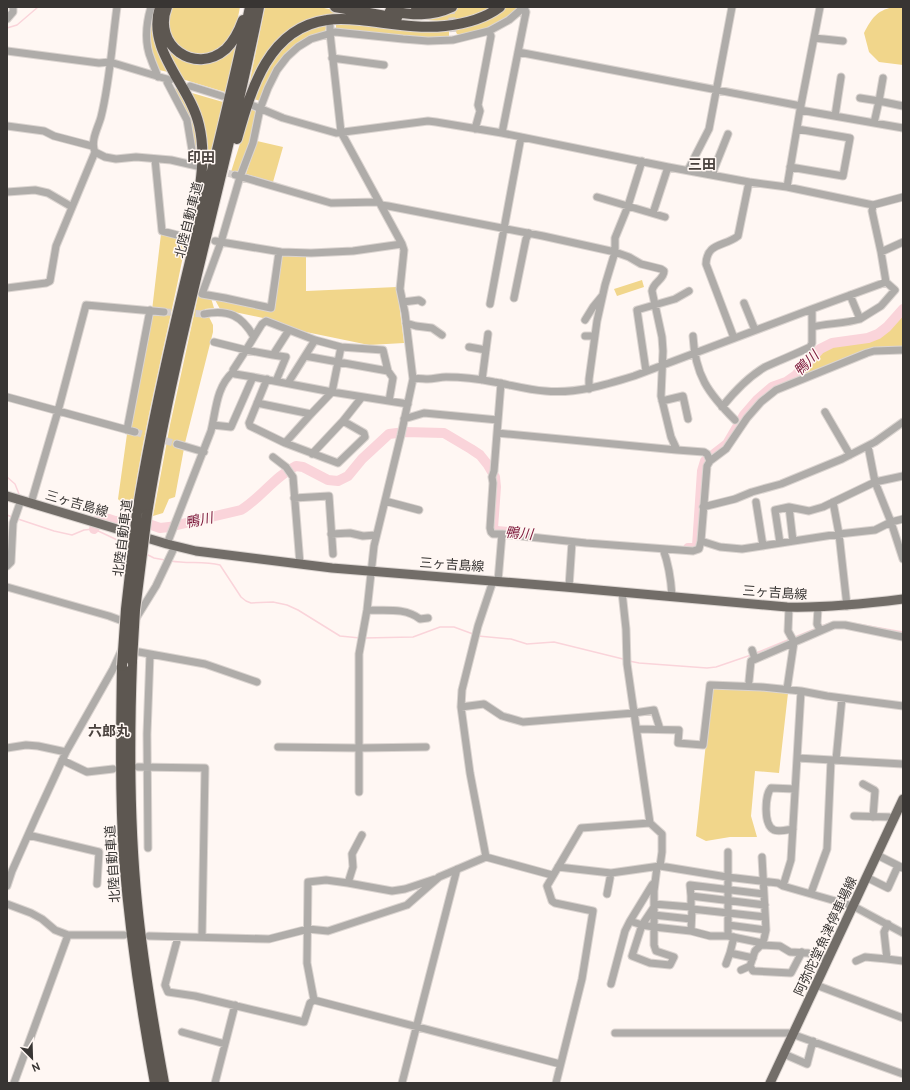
<svg xmlns="http://www.w3.org/2000/svg" width="910" height="1090" font-family="Cabin,'Noto Sans JP',sans-serif">
  <rect width="100%" height="100%" fill="#fff7f3"/>
  <path fill="#f1d68b" d="M 170,7 L 240,7 L 236,27 L 226,43 L 215,52 L 197,56 L 177,47 L 167,26 Z
    M 265,7 L 319,7 L 383,20 C 363,19 342,16 322,17 C 315,17 308,20 302,23 C 273,37 262,63 248,90 Z
    M 457,7 L 494,7 C 467,21 448,23 419,19 Z
    M 506,7 L 521,7 C 506,20 478,38 457,34 L 455,30 L 503,9 Z
    M 893,7 L 903,8 L 903,65 L 879,62 L 869,52 L 864,33 C 872,18 876,11 893,7 Z
    M 152,12 C 150,36 158,51 168,72 L 159,70 C 147,49 149,35 152,12 Z
    M 328,23 L 325,31 L 287,54 L 260,101 L 254,99 L 258,87 L 279,50 L 302,32 Z
    M 336,23 L 438,31 L 449,31 L 449,38 C 411,39 374,33 336,28 Z
    M 164,41 L 198,63 L 235,44 L 237,45 L 225,92 L 182,79 L 173,64 Z
    M 174,88 L 180,90 L 197,131 L 198,163 L 195,163 L 189,120 L 184,105 Z
    M 192,93 L 223,102 L 206,176 L 201,118 Z
    M 251,109 L 254,109 L 257,116 L 247,151 L 239,173 L 231,172 Z
    M 257,141 L 283,147 L 273,182 L 246,174 Z
    M 161,234 L 186,241 C 169,330 145,419 132,509 L 124,506 L 118,499 L 127,434 L 137,436 L 138,431 L 129,428 L 142,372 L 149,336 Z
    M 281,256 L 306,256 L 306,291 L 397,287 L 404,343 L 369,345 L 306,332 L 263,318 L 220,309 L 214,298 L 273,310 Z
    M 642,280 L 644,287 L 617,296 L 614,289 Z
    M 198,296 L 211,298 L 214,308 L 205,309 L 204,318 L 209,317 L 213,325 L 213,332 L 185,443 L 175,497 L 169,499 L 163,513 L 153,516 L 170,425 Z
    M 903,314 L 903,348 L 884,347 L 799,377 C 805,370 817,354 824,349 C 830,345 838,344 845,343 C 876,339 882,340 903,314 Z
    M 712,687 L 763,689 L 788,693 L 779,773 L 755,771 L 751,816 L 757,837 L 730,837 L 706,841 L 696,836 Z"/>
  <g fill="none" stroke-linecap="round" stroke-linejoin="round">
    <path stroke="#fad4da" stroke-width="1.5" d="M 7,28 L 17,25 L 38,7
      M 7,477 L 15,484 L 19,494
      M 7,515 L 12,517
      M 18,519 L 54,531 L 72,535 L 84,530 L 94,529 L 130,546
      M 146,554 L 154,558 L 165,560
      M 171,561 C 187,564 204,561 220,565 L 241,597 L 246,601 L 251,603 L 273,602 L 287,605 L 298,610 L 340,636 L 360,638
      M 846,622 L 903,632
      M 821,626 L 834,622
      M 478,636 L 511,639 L 527,644 L 554,642 L 623,659
      M 795,637 L 817,628
      M 364,638 L 413,637 L 440,627 L 454,627 L 473,634
      M 756,653 L 790,639
      M 629,661 L 639,663 L 707,668 L 716,667 L 751,655"/>
    <path stroke="#fad4da" stroke-width="10" d="M 94,529 L 100,516 L 115,521 L 140,521 L 160,528 L 169,527 L 241,510 C 261,498 275,476 296,466 L 303,467 L 328,480 L 338,481 L 348,476 L 362,459 L 389,434 L 405,432 L 444,433 L 471,449 L 480,455 L 488,465 L 495,477 L 496,487 L 493,528 L 497,531 L 508,532
      M 688,548 L 693,548 L 697,546 L 702,471 L 705,461 L 727,444 L 744,415 L 757,400 L 772,387 L 786,382 L 796,375 L 820,349 L 832,343 L 868,338 L 878,334 L 887,327 L 903,309"/>
    <path stroke="#d7d0cd" stroke-width="7" stroke-dasharray="7 3.5" stroke-linecap="butt" d="M 451,7 L 453,32
      M 218,171 L 235,175
      M 164,312 L 204,314
      M 135,432 L 177,444"/>
    <g stroke="#dbd4d0" stroke-width="9">
      <path id="minor" d="M 117,7 C 112,43 110,81 101,117 C 98,128 90,141 95,152 L 105,157 L 116,159 L 136,157 L 171,160 L 197,166
        M 151,7 C 146,24 144,42 151,59 C 153,65 156,71 158,77
        M 7,19 L 13,12 L 13,7
        M 330,26 L 330,33 L 341,132 L 402,244 L 404,250 L 400,289 L 405,313 L 413,379 L 401,435 L 374,546 L 367,610 L 359,654 L 359,792
        M 814,38 L 843,41
        M 7,51 L 99,63 L 110,62 L 170,80
        M 518,52 L 801,106
        M 332,58 L 384,65
        M 167,79 L 167,82 L 187,120 L 192,150 L 191,164
        M 190,86 L 222,96
        M 860,98 L 879,101 L 883,78
        M 254,106 L 283,118 L 336,133 L 428,121 L 436,122 L 502,133 L 668,167 L 749,182 L 787,187 L 873,205 L 903,197
        M 800,110 L 903,128
        M 835,116 L 841,77
        M 874,123 L 879,101 L 903,106
        M 7,126 L 44,131 L 54,136 L 92,146
        M 475,129 L 480,111 L 478,105 L 491,36 L 489,31
        M 502,133 L 526,12 L 524,7
        M 155,159 L 162,231 L 185,237
        M 790,167 L 843,176 L 850,138 L 797,129
        M 688,170 L 709,129 L 732,7
        M 235,175 L 331,203 L 379,202
        M 713,175 L 714,169 L 728,134
        M 787,187 L 800,110 L 820,7
        M 7,192 L 35,190 L 48,193 L 72,207
        M 597,197 L 665,217
        M 381,205 L 388,206 L 543,236 L 615,252 L 629,257 L 641,264 L 661,269 L 664,271 C 664,280 653,282 652,291 L 662,337 L 663,351 L 661,396 L 671,437 L 677,450 L 704,452 L 707,454 L 710,461 L 707,466 L 701,541 L 699,549 L 693,551 L 586,543 L 502,534
        M 873,205 L 872,211 L 881,252 L 903,242
        M 653,213 L 668,167
        M 215,241 L 281,252 L 311,253 L 353,251 L 402,244
        M 279,252 L 271,308 L 225,298 L 202,294 L 221,242 L 240,177 L 253,143 L 260,109 L 268,88 L 277,70 L 287,57 L 298,47 L 311,39 L 335,32 L 403,39 L 428,41 L 453,40 L 489,31 L 509,20 L 524,7
        M 7,288 L 46,283 L 50,281 L 56,246 L 95,152
        M 850,295 L 860,319 L 881,306 L 895,290 L 886,282 L 881,252
        M 514,298 L 526,239 L 529,233
        M 403,302 L 419,300 L 422,302
        M 744,303 L 755,330
        M 490,304 L 521,137
        M 204,314 C 229,309 242,316 254,337 L 246,350 L 214,342
        M 860,319 C 844,324 828,323 812,327 L 812,309 L 886,282
        M 585,320 L 593,307 L 602,296
        M 406,323 L 416,326 L 432,328 L 442,335
        M 585,336 L 595,336
        M 693,336 C 695,375 708,393 735,420
        M 254,337 L 262,324 L 266,321 L 315,340 L 341,347 L 383,350 L 388,371
        M 734,338 L 706,264 C 707,242 724,247 738,236 L 749,182
        M 469,347 L 486,350
        M 273,355 L 286,357 L 276,381
        M 305,356 L 388,371 L 393,378 L 389,401 L 408,404
        M 646,371 L 637,310 L 675,299 L 689,291
        M 233,372 L 235,374 L 253,377
        M 267,379 L 249,423 L 250,426 L 285,443 L 338,463 L 365,437 L 364,433 L 343,421
        M 413,379 C 418,378 423,379 428,379 C 434,379 440,377 446,377 C 462,377 479,379 494,382 C 511,385 528,390 545,391 C 576,394 605,385 634,376 L 812,309
        M 482,380 L 488,334
        M 288,383 L 315,340
        M 589,389 L 589,379 L 597,321 L 605,285 L 615,252 L 615,238 L 628,206 L 642,161
        M 7,397 L 135,432
        M 662,401 L 683,396 L 688,419
        M 257,403 L 311,414 L 332,392 L 341,347
        M 722,407 C 734,392 748,377 765,367 C 780,360 796,354 810,347 L 812,343 L 812,327
        M 825,412 L 850,455
        M 404,419 L 424,413 L 498,420
        M 213,425 L 231,427 L 253,377 L 332,392 L 389,401
        M 127,430 L 150,310
        M 497,433 L 501,383
        M 285,443 L 311,414
        M 177,444 L 204,452
        M 868,446 L 875,482 L 891,522 L 903,559
        M 312,454 L 343,421 L 362,397
        M 273,457 L 286,467 L 293,477 L 300,564
        M 710,461 L 726,449 L 747,418 L 761,402 L 776,390 L 867,353 L 874,351 L 903,350
        M 294,498 L 329,496 L 333,554
        M 385,501 L 419,510
        M 756,502 L 763,546
        M 833,502 L 839,534 L 847,606
        M 31,503 L 58,411 L 86,305 L 164,312
        M 703,507 L 735,499 L 752,492 L 781,484 L 842,459 L 875,442 L 903,422
        M 331,534 L 350,533 L 363,536 L 376,535
        M 701,541 L 720,547 L 742,549 L 839,534 L 875,530 L 891,522 L 903,519
        M 793,541 L 789,507 L 809,511 L 823,507 L 875,482 L 903,476
        M 780,543 L 775,510 L 789,507
        M 167,544 L 211,431 C 216,411 216,387 233,372 L 233,370 L 246,350 L 273,355 L 289,330
        M 663,549 C 669,565 671,579 672,596
        M 7,566 L 11,562 L 13,523 L 21,500
        M 498,581 L 502,534 L 493,534 L 491,532 L 490,528 L 493,483 L 492,477 L 494,471 L 497,433 L 677,450
        M 7,587 L 109,616 L 128,623
        M 569,587 L 572,542
        M 622,592 L 626,629 L 627,664 L 650,823 L 662,834 L 662,852 L 660,866
        M 818,608 L 817,624 L 820,630
        M 367,610 C 384,611 405,607 420,619 L 428,618
        M 135,620 L 156,586 L 175,546
        M 752,650 L 755,659
        M 139,652 L 150,654 L 147,734 L 148,848
        M 150,654 L 205,664 L 257,682
        M 749,681 L 751,661 L 834,625 L 845,625 L 903,637
        M 787,689 L 794,642 L 788,631 L 789,607
        M 903,706 L 827,696 L 801,691 L 797,758 L 903,764
        M 461,707 L 484,704 L 502,716 L 523,722 L 634,713 L 654,710 L 660,729
        M 637,729 L 679,730 L 678,743 L 703,745 L 710,685 L 761,687 L 801,691
        M 278,747 L 359,748 L 426,747
        M 7,748 L 26,745 L 38,746 L 66,752
        M 62,760 L 87,772 L 113,769
        M 836,760 L 842,698
        M 138,767 L 205,768 L 202,936
        M 863,784 L 874,790 L 875,791 L 873,817
        M 854,816 L 889,817 L 894,819
        M 793,829 C 787,830 778,832 774,830 C 763,825 765,795 771,788 L 795,789
        M 28,835 L 99,852 L 97,884
        M 728,852 L 728,936
        M 877,855 L 903,868
        M 486,857 L 470,773 L 461,707 L 462,690 L 478,626 L 493,581
        M 558,867 L 611,873 L 660,866 L 727,877 L 778,883 L 783,886 L 853,906 L 903,933
        M 657,867 L 654,891 L 654,927 L 691,931
        M 866,877 L 888,888 L 897,868
        M 348,883 L 392,891 L 405,889 L 435,879
        M 7,886 L 12,871 L 36,817 L 66,752 L 113,669 L 122,649
        M 783,886 L 791,860 L 797,758
        M 811,893 L 827,849 L 831,760
        M 607,894 L 611,873
        M 691,896 L 690,885 L 764,894
        M 7,904 L 31,913 L 42,919 L 55,930 L 68,935 L 124,935
        M 654,904 L 691,907
        M 765,905 L 691,896 L 691,907 L 692,909 L 765,917
        M 654,907 L 642,925 L 630,921 L 652,885 L 654,883
        M 692,909 L 691,931 L 710,936 L 728,936 L 762,943
        M 654,915 L 691,919
        M 642,925 L 654,927 L 654,945 L 656,951 L 674,957 L 670,965 L 650,963 L 632,956 Z
        M 728,925 L 766,930
        M 149,936 L 269,939 L 308,929 L 328,931 L 407,905 L 439,877 L 486,857 L 552,875
        M 178,937 L 165,985 L 168,992 L 195,996 L 304,1022 L 310,1003 L 314,1000 L 307,963 L 308,882 L 326,880 L 348,883 L 353,867 L 352,854 L 362,835
        M 761,945 L 764,939 L 766,930 L 762,857
        M 802,952 L 791,973 L 753,971 L 750,966 L 755,951 L 761,945 L 780,946 L 790,952 L 808,953 L 819,957 L 828,959
        M 730,953 L 734,937
        M 887,959 L 903,961
        M 856,961 L 865,957 L 887,959 L 884,932 L 888,924
        M 726,964 L 730,953 L 753,958
        M 741,970 L 750,966
        M 611,984 L 625,931 L 630,921
        M 816,985 L 903,1018
        M 314,1000 L 560,1064
        M 182,1032 L 225,1044
        M 615,1033 L 789,1033 L 903,1074
        M 784,1054 L 807,1064 L 813,1041
        M 14,1083 L 68,935
        M 215,1083 L 235,1005
        M 402,1083 L 457,869
        M 556,1083 L 582,979 L 593,911 L 555,903 L 552,901 L 547,886 L 581,828 L 650,823"/>
    </g>
    <g stroke="#dbd4d0" stroke-width="11">
      <path id="major" d="M 7,496 L 167,544 L 196,551 L 332,568 L 565,587 L 787,607 C 826,608 864,604 903,599
        M 770,1083 L 903,799"/>
    </g>
    <g stroke="#dbd4d0" stroke-width="12">
      <path id="highway" d="M 160,7 C 146,51 190,85 199,125 C 207,158 199,192 194,225
        M 167,7 C 152,45 195,76 226,49 C 234,41 239,31 243,20
        M 335,7 L 397,18
        M 416,7 L 429,7
        M 390,11 C 412,15 431,17 452,7
        M 237,139 C 251,90 268,28 327,20 C 338,18 349,19 360,20 C 389,23 417,29 445,26 C 464,24 484,19 500,7
        M 137,513 C 165,342 214,176 250,7
        M 147,514 C 174,343 225,177 259,7
        M 132,661 C 129,742 129,823 137,903 C 143,964 153,1023 164,1083
        M 122,666 C 121,730 120,794 124,858 C 130,933 141,1008 155,1083"/>
    </g>
    <use href="#minor" stroke="#afaca9" stroke-width="7"/>
    <use href="#major" stroke="#726d68" stroke-width="9"/>
    <use href="#highway" stroke="#5d5751" stroke-width="10"/>
    <g stroke="#dbd4d0" stroke-width="12" stroke-linecap="butt">
      <path id="highway-bridge" d="M 132,661 L 135,610 L 147,514
        M 122,666 L 126,609 L 137,513"/>
    </g>
    <use href="#highway-bridge" stroke="#5d5751" stroke-width="10"/>
  </g>
  <g text-anchor="middle" dominant-baseline="central" stroke-width="3" stroke-linejoin="round" paint-order="stroke">
    <g font-size="13" fill="#383533" stroke="#fff7f3">
      <text transform="translate(188 220) rotate(-76)">北陸自動車道</text>
      <text transform="translate(77 503) rotate(16)">三ヶ吉島線</text>
      <text transform="translate(122 538) rotate(-83)">北陸自動車道</text>
      <text transform="translate(452 564) rotate(4)">三ヶ吉島線</text>
      <text transform="translate(775 592) rotate(4)">三ヶ吉島線</text>
      <text transform="translate(112 864) rotate(-94)">北陸自動車道</text>
      <text transform="translate(825 936) rotate(-65)">阿弥陀堂魚津停車場線</text>
    </g>
    <g font-size="14" font-weight="bold" fill="#49413d" stroke="#fff7f3">
      <text x="201" y="157">印田</text>
      <text x="702" y="164">三田</text>
      <text x="109" y="731">六郎丸</text>
    </g>
    <g font-size="14" font-style="italic" fill="#7c1739" stroke="#fff7f3">
      <text transform="translate(806 363) rotate(-44)">鴨川</text>
      <text transform="translate(199 520) rotate(-12)">鴨川</text>
      <text transform="translate(519 533) rotate(5)">鴨川</text>
    </g>
  </g>
  <rect width="910" height="1090" fill="none" stroke="#383533" stroke-width="16"/>
  <g transform="translate(32 1058) rotate(157)" stroke="#fff7f3" stroke-width="3" paint-order="stroke">
  <path d="M0-3L7 15L0 10L-7 15Z" fill="#383533"/>
  <text y="-6" font-size="11" font-weight="bold" text-anchor="middle" fill="#383533">N</text>
  </g>
</svg>
